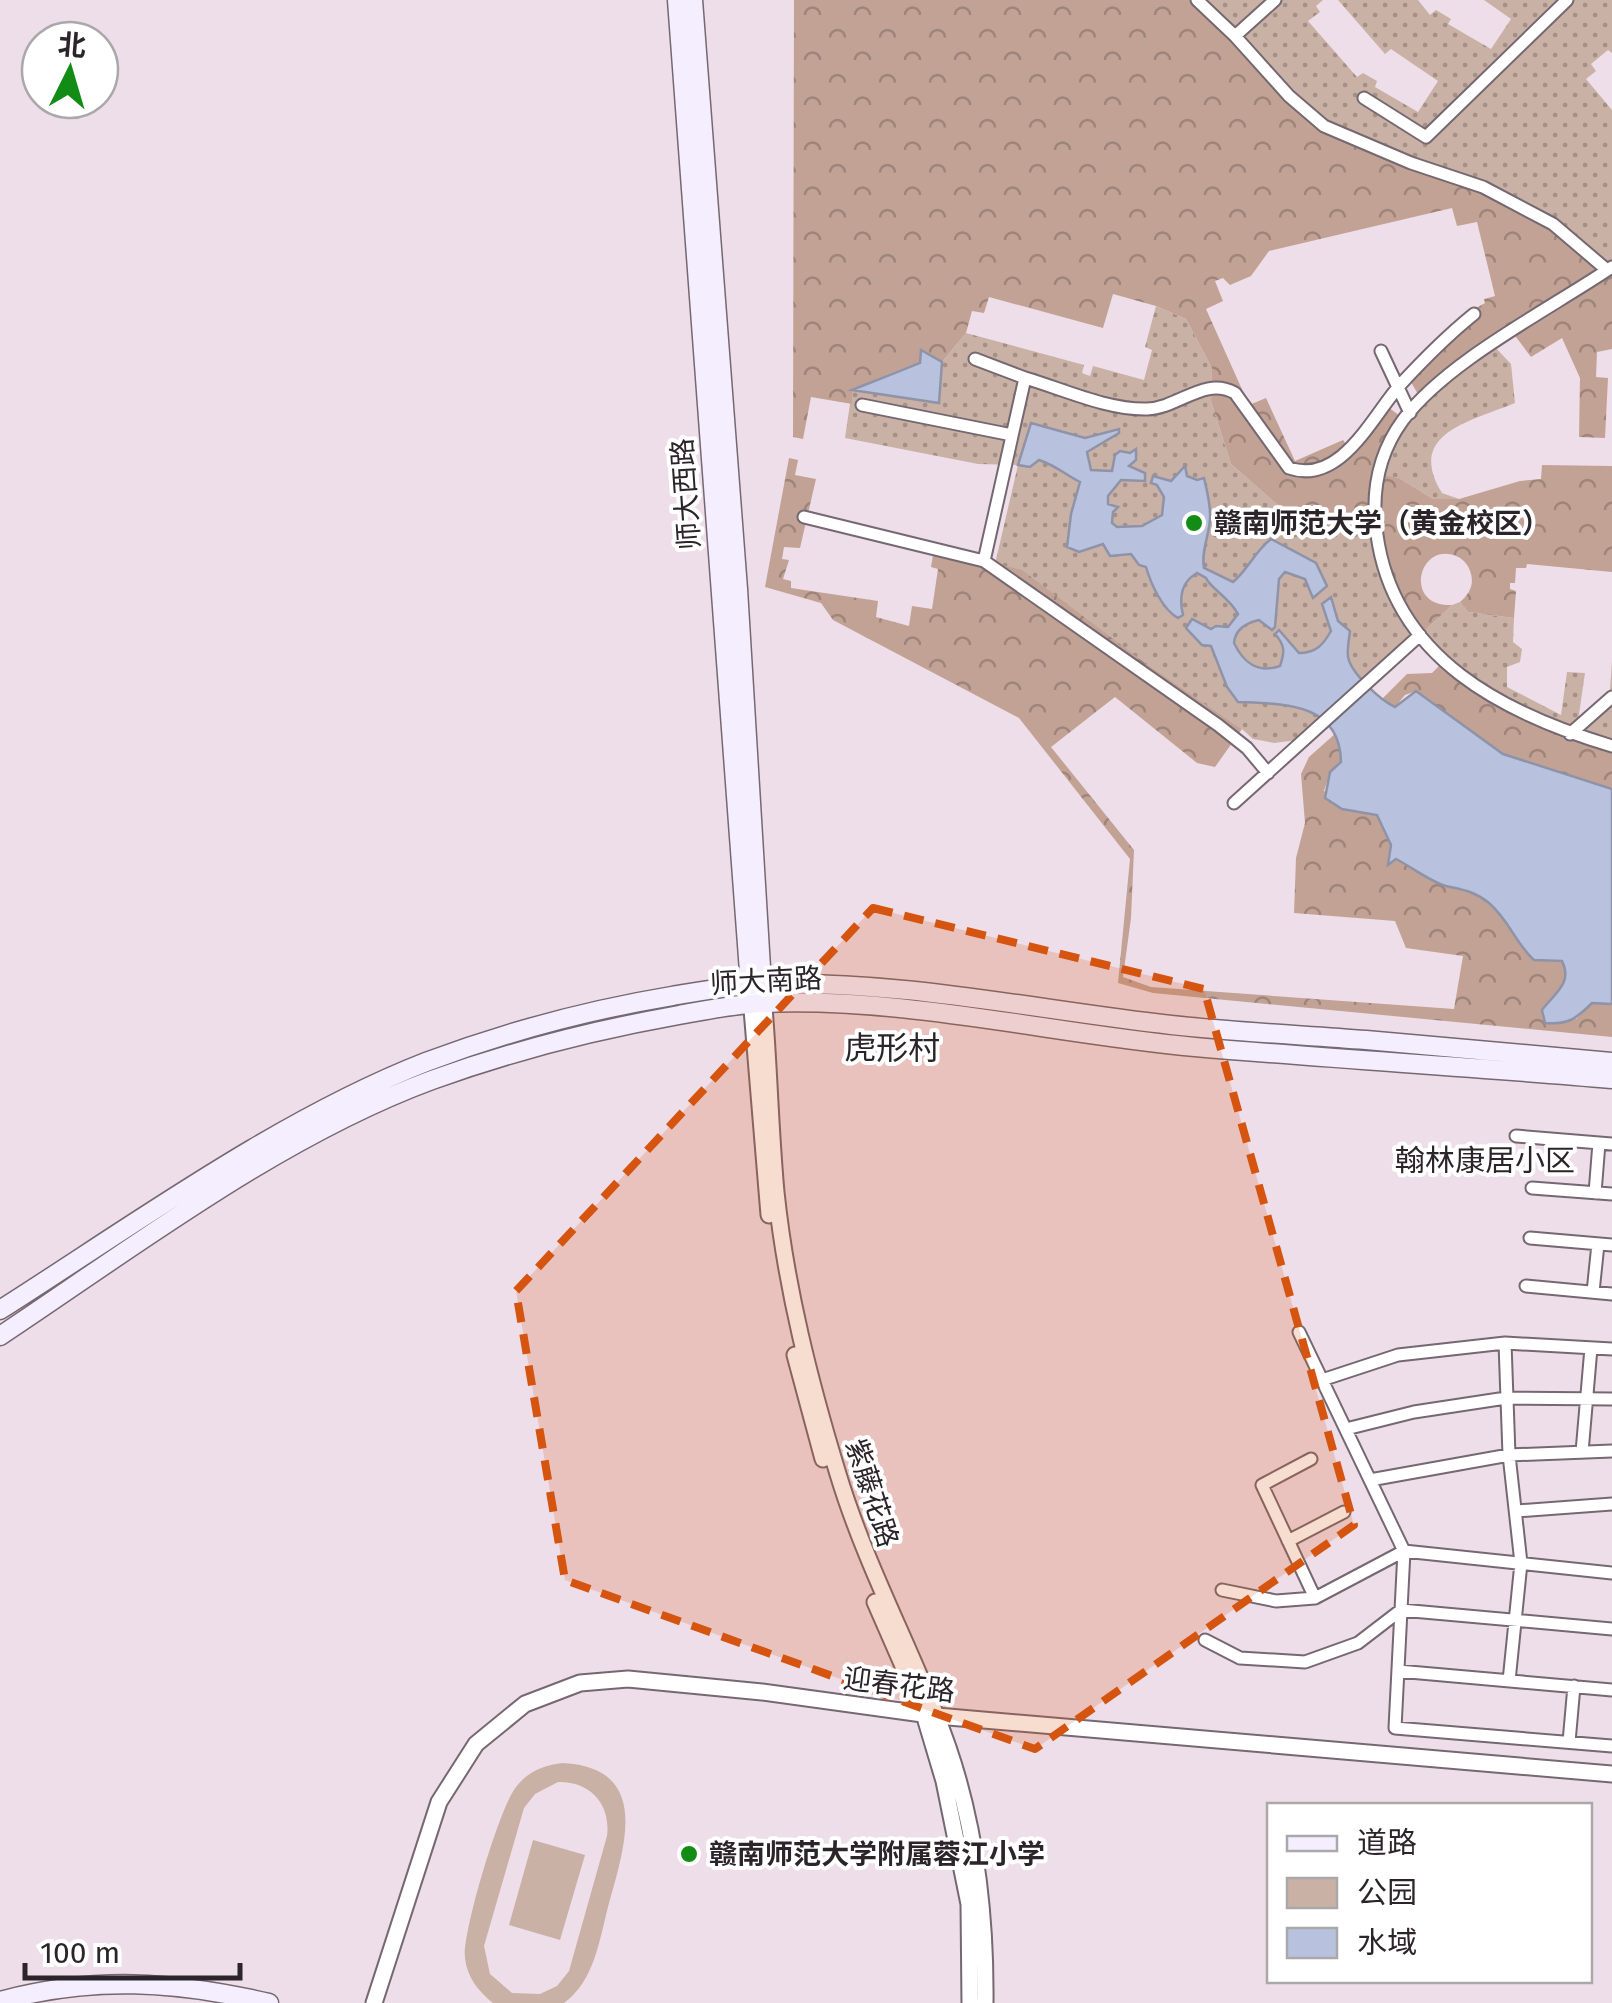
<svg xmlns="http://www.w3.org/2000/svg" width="1612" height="2003" font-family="'Fira Sans','Noto Sans SC',sans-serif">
  <defs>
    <pattern id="grass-dots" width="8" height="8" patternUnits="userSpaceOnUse" patternTransform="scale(2.5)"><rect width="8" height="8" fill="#cab1a6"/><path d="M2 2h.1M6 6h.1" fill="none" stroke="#a49087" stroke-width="1.8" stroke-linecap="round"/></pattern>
    <pattern id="forest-crowns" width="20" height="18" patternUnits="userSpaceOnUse" patternTransform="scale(2.5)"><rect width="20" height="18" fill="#c2a295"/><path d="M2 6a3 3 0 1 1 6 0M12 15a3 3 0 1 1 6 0" fill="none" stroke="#9e847a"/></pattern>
  </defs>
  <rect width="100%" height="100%" fill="#eedee9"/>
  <path fill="url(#grass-dots)" d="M 1197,0 L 1323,0 L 1316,6 L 1320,12 L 1308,21 L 1357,77 L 1363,73 L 1377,81 L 1375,87 L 1418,112 L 1438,81 L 1391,49 L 1385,54 L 1338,0 L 1418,0 L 1430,15 L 1436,10 L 1451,19 L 1448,24 L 1491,49 L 1511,19 L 1484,0 L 1612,0 L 1612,53 L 1608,50 L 1591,64 L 1596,71 L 1586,79 L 1612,110 L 1612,267 L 1324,126 Z
    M 1156,306 L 1186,319 L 1212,368 L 1211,401 L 1231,464 L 1288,514 L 1374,512 L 1420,635 L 1452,605 L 1460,602 L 1468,612 L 1514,618 L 1513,642 L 1522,649 L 1520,662 L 1507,667 L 1507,687 L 1561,715 L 1567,672 L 1585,673 L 1578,721 L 1610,690 L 1612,661 L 1612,746 L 1516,712 L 1420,636 L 1305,739 L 1274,743 L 1253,739 L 1242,729 L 995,564 L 1018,465 L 978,464 L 845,438 L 852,390 L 939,403 L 942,362 L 966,333 L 1084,365 L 1082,373 L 1090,376 L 1093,366 L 1144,380 L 1152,350 L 1145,347 Z
    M 1493,345 L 1511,364 L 1515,403 C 1472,421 1405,433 1442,493 L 1459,499 L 1433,499 L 1399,478 L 1377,475 C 1398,419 1445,377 1493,345 Z"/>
  <path fill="url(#forest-crowns)" d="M 794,0 L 1197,0 L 1324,126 L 1483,187 L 1612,267 L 1612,349 L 1597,352 L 1596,377 L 1608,378 L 1605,438 L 1579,437 L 1580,378 L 1562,338 L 1531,357 L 1513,333 L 1422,401 L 1408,377 L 1469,312 L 1485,303 L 1484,299 L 1495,296 L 1477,222 L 1457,226 L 1452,208 L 1269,251 L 1251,276 L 1230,285 L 1223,278 L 1215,281 L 1223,301 L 1206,309 L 1249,405 L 1266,398 L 1295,461 L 1343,440 L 1353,456 L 1388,407 L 1404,419 L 1377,474 L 1399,478 L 1433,499 L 1459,499 L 1520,481 L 1541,479 L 1542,465 L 1612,466 L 1612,572 L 1527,564 L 1526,568 L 1516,568 L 1515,583 L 1510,583 L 1510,589 L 1516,591 L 1514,618 L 1468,612 L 1460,602 C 1469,594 1474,586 1471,574 C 1469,566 1464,559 1456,556 C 1419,541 1402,607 1452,605 L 1420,635 L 1394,595 L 1373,512 L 1317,526 L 1288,514 L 1231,464 L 1211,401 L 1212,368 L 1186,319 L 1156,306 L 1113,294 L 1103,328 L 989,297 L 984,313 L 972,311 L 966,333 L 942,362 C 922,356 873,382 852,390 L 852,404 L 811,397 L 803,439 L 793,437 Z
    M 789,458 L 798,460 L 795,475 L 816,479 L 800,548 L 784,547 L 782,559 L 789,560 L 783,579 L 791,581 L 791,588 L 878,601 L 876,617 L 909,626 L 912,606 L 932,609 L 938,569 L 931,567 L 934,549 L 1022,570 L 1149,666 L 1242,729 L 1215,767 L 1197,763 L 1115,697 L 1051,747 L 1134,850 L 1131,918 L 1123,977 L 1151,987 L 1454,1009 L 1463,956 L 1406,948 L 1395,921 L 1294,913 L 1296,858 L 1305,823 L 1301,774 L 1309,757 L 1336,733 L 1341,762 L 1330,772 L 1324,791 L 1351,811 L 1377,815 L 1391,845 L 1390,864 L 1395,859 C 1410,866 1431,881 1444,885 C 1464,892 1467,886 1487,902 C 1516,924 1518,967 1562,961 C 1571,979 1563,986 1550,1000 L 1576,1019 L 1592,1003 L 1612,1004 L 1612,1037 L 1153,993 L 1118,983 L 1130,859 L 1019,718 L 833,620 L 821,603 L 765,587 Z
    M 1443,662 L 1516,712 L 1612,746 L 1612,789 L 1503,754 L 1416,691 L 1405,695 L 1395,707 L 1381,700 L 1407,674 L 1432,673 Z"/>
  <path fill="#cab1a6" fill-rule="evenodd" d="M 563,1763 C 654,1768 623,1851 608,1907 C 599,1942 594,1981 564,2003 L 493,2003 C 478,1991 467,1977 465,1958 C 462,1933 500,1806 516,1787 C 528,1771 545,1765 563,1763 ZM 558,1782 C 591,1781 611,1805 607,1836 L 569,1971 L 557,1986 L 540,1994 L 512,1993 L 490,1974 L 484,1946 L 524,1808 L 535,1794 Z
    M 533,1840 L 585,1855 L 560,1940 L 509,1925 Z"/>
  <path fill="#b8c2df" stroke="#8e93a8" stroke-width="2.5" d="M 921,350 L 942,362 L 939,403 L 852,390 L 920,363 Z
    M 1031,423 L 1085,438 L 1119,429 L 1119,433 L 1087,452 L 1091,470 L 1112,471 L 1115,455 L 1120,451 L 1130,453 L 1136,449 L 1136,460 L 1129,466 L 1145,473 L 1145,481 L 1121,480 L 1108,496 L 1108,504 L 1118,507 L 1113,512 L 1112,523 L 1117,527 L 1142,526 L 1162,515 L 1164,497 L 1157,485 L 1151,483 L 1153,476 L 1171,481 L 1185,466 L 1187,476 L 1197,480 L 1204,478 C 1207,491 1211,505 1210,519 C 1209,536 1201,551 1204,568 L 1233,582 C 1247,571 1255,551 1271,539 L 1316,563 L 1327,586 L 1313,598 L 1305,579 L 1285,572 L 1279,579 L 1275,627 L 1272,630 L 1259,620 C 1246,623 1235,629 1234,643 C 1243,662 1258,674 1280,666 C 1285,652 1285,645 1275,634 L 1279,630 L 1299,653 C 1316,653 1323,645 1331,631 L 1322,604 L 1331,597 L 1338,621 L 1350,631 C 1349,639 1347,649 1348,657 C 1351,673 1380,700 1395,707 L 1416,691 L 1503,754 L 1612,789 L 1612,1004 L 1592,1003 C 1576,1019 1568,1025 1545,1023 L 1542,1010 C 1555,993 1573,983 1562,961 L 1534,960 C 1516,944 1509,920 1489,903 C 1474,891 1463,890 1446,886 C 1431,882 1410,866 1396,859 L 1388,865 L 1391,845 L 1377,815 L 1342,809 L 1325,798 L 1330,772 L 1341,762 C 1340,702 1283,704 1238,702 L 1227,687 L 1211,646 L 1202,645 L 1186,628 L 1192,619 L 1211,629 L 1216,626 L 1228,627 L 1238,614 C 1229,597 1210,588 1206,578 L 1197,573 C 1181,582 1179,598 1183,615 L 1178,618 C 1162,609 1151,584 1146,567 L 1139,565 L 1131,554 L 1110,556 L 1103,544 L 1079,552 L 1067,547 L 1071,514 L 1080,482 C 1064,474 1057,466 1039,460 L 1030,467 L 1018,465 Z"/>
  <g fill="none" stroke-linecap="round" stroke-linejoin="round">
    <g stroke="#756871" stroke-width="15">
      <path id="minor" d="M 1197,0 L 1235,36 L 1289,96 L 1324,126 L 1411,163 L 1483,187 L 1553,224 L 1607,270
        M 1235,36 L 1275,0
        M 1364,98 L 1426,137 L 1567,0
        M 1612,267 C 1550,309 1447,361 1403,420 C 1378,454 1371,494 1377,535 C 1394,659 1505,714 1612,746
        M 1381,351 L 1410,413
        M 975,359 L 1025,378
        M 862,405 L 1012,435
        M 804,517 L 984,561
        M 1570,734 L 1612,697
        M 1268,773 L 1247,748 L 1218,725 L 984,561 L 1025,378 C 1063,389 1107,410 1147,409 C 1179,408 1204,376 1235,393 L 1289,468 C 1341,486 1373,415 1400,385 C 1423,360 1448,335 1474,314
        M 1234,803 L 1420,635
        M 1516,1136 L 1612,1144
        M 1532,1188 L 1612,1194
        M 1595,1193 L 1599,1143
        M 1530,1238 L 1612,1245
        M 1526,1286 L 1612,1294
        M 1593,1292 L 1598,1244
        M 1299,1332 L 1404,1551 L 1395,1728 L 1612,1746
        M 1505,1343 L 1509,1455 L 1521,1563 L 1509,1681
        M 1322,1380 L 1398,1355 L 1505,1343 L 1612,1349
        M 1346,1429 L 1414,1412 L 1506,1398 L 1612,1399
        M 1582,1452 L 1591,1348
        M 1311,1459 L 1262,1485 L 1315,1598
        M 1370,1480 L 1509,1455 L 1612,1451
        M 1517,1511 L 1612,1504
        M 1288,1541 L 1344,1512
        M 1222,1590 L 1276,1601 L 1315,1598 L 1404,1551 L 1612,1573
        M 1205,1640 L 1240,1658 L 1305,1662 L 1358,1643 L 1401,1610 L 1612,1629
        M 1398,1671 L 1612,1690
        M 1569,1742 L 1574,1686"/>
    </g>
    <g stroke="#756871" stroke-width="19">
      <path id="tertiary" d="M 750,985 L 769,1215
        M 763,995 C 769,1061 770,1127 776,1192 C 786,1288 810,1382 838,1474 C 863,1557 903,1633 935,1713 C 973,1804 986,1905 985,2003
        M 795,1355 L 823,1459
        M 875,1602 L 924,1714 L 944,1781 L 969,1904 L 970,2003
        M 374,2003 L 439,1802 L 476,1744 L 525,1704 L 580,1683 L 628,1679 L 762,1692 L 937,1716 L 1612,1774"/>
    </g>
    <g stroke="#756871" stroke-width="21">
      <path id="secondary" d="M 677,0 L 750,985
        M 693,0 L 738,589 L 762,984
        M 0,1310 C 132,1226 280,1119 426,1062 C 506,1032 588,1010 672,996 C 703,991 734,985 765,984 C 900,980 1037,1010 1171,1025 C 1236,1032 1301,1035 1366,1040 C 1448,1047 1530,1055 1612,1062
        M 0,1336 C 134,1247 280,1136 432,1080 C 512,1051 595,1030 679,1015 C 707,1010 735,1004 763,1003 C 908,997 1052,1034 1195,1047 C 1334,1059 1473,1067 1612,1079
        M 0,2001 C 93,1976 175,1981 269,2003"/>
    </g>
    <use href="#minor" stroke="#fff" stroke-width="11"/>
    <use href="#tertiary" stroke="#fff" stroke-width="15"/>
    <use href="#secondary" stroke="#f4eeff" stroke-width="18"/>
  </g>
  <path fill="#d5540f" fill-opacity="0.2" stroke="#d5540f" stroke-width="8" stroke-dasharray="20 12" stroke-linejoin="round" d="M 873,908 L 1204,989 L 1354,1525 L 1035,1749 L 565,1580 L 516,1291 Z"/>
  <g fill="#138c16" stroke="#fff" stroke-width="4">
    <circle cx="1194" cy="523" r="10"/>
    <circle cx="689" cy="1854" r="10"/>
  </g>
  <g text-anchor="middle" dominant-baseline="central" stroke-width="8" stroke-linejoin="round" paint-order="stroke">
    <g font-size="28" fill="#2b2529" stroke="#fff">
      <text transform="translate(686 494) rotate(-94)">师大西路</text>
      <text transform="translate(766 981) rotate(-3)">师大南路</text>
      <text transform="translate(872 1493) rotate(72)">紫藤花路</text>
      <text transform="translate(899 1685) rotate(7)">迎春花路</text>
    </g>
    <g font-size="28" font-weight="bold" fill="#2b2529" stroke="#fff" text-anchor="start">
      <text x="1214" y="523">赣南师范大学（黄金校区）</text>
      <text x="709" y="1854">赣南师范大学附属蓉江小学</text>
    </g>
    <g font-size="30" fill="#2b2529" stroke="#fff">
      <text x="1485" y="1161">翰林康居小区</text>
    </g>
    <g font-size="32" fill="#2b2529" stroke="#fff">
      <text x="892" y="1048">虎形村</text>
    </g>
  </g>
  <rect x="1267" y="1803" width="325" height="180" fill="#ffffff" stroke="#aaa8a9" stroke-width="2.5"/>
  <rect x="1287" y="1836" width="50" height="15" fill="#f4eeff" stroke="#aaa8a9" stroke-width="2.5"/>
  <text x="1357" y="1853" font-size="30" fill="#2b2529">道路</text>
  <rect x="1287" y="1878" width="50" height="30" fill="#cab1a6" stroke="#aaa8a9" stroke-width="2.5"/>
  <text x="1357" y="1903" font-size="30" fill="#2b2529">公园</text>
  <rect x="1287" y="1928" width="50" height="30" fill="#b8c2df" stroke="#aaa8a9" stroke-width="2.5"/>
  <text x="1357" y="1953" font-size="30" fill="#2b2529">水域</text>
  <g transform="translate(70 70) rotate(5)"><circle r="48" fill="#ffffff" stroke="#aaa8a9" stroke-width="2.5"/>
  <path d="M0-8L18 38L0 25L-18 38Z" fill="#138c16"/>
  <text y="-15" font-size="28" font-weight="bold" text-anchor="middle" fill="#2b2529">北</text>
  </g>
  <path d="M25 1963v15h215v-15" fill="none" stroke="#2b2529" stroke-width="5"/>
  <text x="40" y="1963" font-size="30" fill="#2b2529" stroke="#ffffff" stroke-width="8" paint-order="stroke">100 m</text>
</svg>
